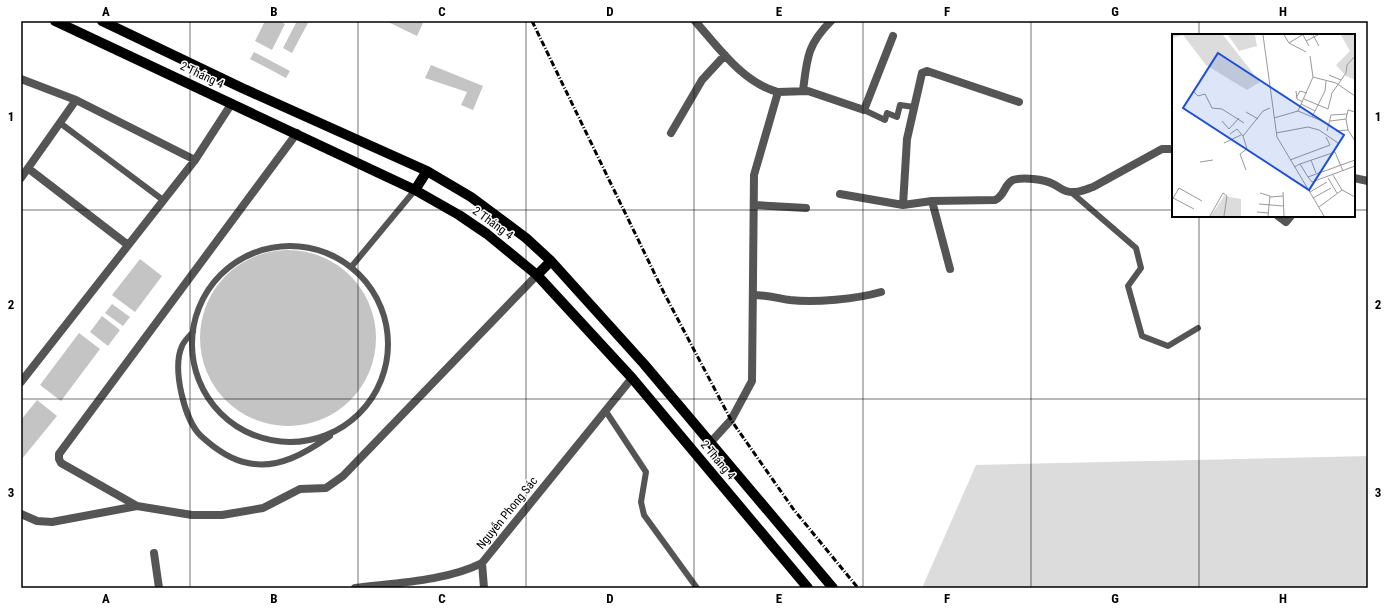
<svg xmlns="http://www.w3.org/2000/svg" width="1389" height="609" font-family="'Roboto Condensed',sans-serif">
  <rect width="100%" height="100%" fill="#fff"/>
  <path fill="#dcdcdc" d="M 1368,456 L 1368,588 L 922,588 L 976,465 Z"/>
  <path fill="#c4c4c4" d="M 265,21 L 279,21 L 285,24 L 272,50 L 255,41 Z
    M 297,21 L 309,21 L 292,53 L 283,48 Z
    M 386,21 L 418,21 L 423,23 L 417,36 Z
    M 254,52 L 290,71 L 286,78 L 250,59 Z
    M 431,65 L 483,86 L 473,110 L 461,105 L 467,92 L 425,78 Z
    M200 338a88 88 0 1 1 176 0a88 88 0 1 1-176 0Z
    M 140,259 L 162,276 L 135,312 L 112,295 Z
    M 112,304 L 130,317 L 123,326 L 105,313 Z
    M 102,316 L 120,330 L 108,346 L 90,332 Z
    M 79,333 L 100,349 L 61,401 L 40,385 Z
    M 37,400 L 57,416 L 21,460 L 21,420 Z"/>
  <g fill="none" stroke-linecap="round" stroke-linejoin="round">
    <path stroke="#555" stroke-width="6" d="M 864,110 L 885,120 L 887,113 L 897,117 L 900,105 L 914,107
      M 60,123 L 163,200
      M 1071,192 L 1136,248 L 1141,268 L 1128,286 L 1142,336 L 1168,346 L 1198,328
      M192 344a98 98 0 1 1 196 0a98 98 0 1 1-196 0Z
      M 352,266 L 415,190
      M 193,332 C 189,336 184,341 182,346 C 172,368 184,420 201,436 C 213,447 231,460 248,463 C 278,470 307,452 330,436
      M 605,410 L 646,472 L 641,502 L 644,515 L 697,588"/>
    <path stroke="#555" stroke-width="8" d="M 695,21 C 718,47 743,83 778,92
      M 21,79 L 76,100
      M 803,91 C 807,58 807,45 831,21
      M 671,133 L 702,80 L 725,55
      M 29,169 L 128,245
      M 21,178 L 76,100 L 195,160 L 232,103
      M 1354,178 L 1368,181
      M 840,194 L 903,205 L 932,201 L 995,200 C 1005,196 1004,184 1013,180 C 1023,177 1044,179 1053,184 C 1058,186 1061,190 1066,191 C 1076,194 1084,190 1093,187 L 1162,149 L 1173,149
      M 932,201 L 950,269
      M 754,205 L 806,208
      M 903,205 L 907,139 L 922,73 L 927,71 L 1019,102
      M 1278,216 L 1286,222 L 1291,216
      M 753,295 C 767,295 777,298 790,300 C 814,303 857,299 881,292
      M 21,382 L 195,160
      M 710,443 L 731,420 L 752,381 L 754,175 L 778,92 L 808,91 L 864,110 L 893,36
      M 137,506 L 61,463 L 59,459 L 59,454 L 297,133
      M 21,514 L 37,521 L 52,522 L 137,506 L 192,515 L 222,515 L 263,508 L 300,489 L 326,488 L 343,476 L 537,275
      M 154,553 L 159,588
      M 482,563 L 484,588
      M 355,588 C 394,583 447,581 482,563 L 632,378"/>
    <path stroke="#000" stroke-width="10" d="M 55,21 L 415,190 L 459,215 L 487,234 L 537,275 L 632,378 L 808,588
      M 102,21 L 242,88 L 427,171 L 471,197 L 526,238 L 551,261 L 644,364 L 833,588
      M 415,190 L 427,171
      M 537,275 L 551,261"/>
    <path stroke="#000" stroke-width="3" stroke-dasharray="6 2 1 2" stroke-linecap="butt" d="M 532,21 L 664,293 L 731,420 L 794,510 L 858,588"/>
  </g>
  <path fill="none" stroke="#000" stroke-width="1" stroke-opacity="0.55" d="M 190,21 L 190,588M 358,21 L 358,588M 526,21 L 526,588M 694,21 L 694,588M 863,21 L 863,588M 1031,21 L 1031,588M 1199,21 L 1199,35M 21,210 L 1173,210M 1354,210 L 1368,210M 1199,216 L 1199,588M 21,399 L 1368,399"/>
  <g text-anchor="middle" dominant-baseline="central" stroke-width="3" stroke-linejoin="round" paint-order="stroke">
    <g font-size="12" fill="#000" stroke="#fff">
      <text transform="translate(202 75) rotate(25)">2 Tháng 4</text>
      <text transform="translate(493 223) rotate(36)">2 Tháng 4</text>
      <text transform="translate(718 460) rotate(50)">2 Tháng 4</text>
      <text transform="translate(507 513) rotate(-51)">Nguyễn Phong Sác</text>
    </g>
  </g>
  <g transform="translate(1172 34)">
    <rect width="183" height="183" fill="#fff"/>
    <path d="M 0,1 L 51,1 L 88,48 L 75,56 L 34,31 L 11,1 L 0,4 ZM 56,1 L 83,1 L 85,12 L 67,17 ZM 169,1 L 183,1 L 183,46 L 174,42 L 164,31 L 178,17 ZM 52,162 L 69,165 L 69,182 L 39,182 Z" fill="#dcdcdc"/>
    <path fill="none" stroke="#999" stroke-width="1" d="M 91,1 L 105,103 L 152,182M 112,1 L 117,9 L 134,18M 131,1 L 137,12M 141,1 L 147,12M 134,7 L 146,1M 117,9 L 130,1M 157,41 L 169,46M 141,43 L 164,49 L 183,62M 124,57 L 125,65 L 131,68M 22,58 L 26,62 L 33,60 L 40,74 L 50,75 L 72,89M 124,64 L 128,57 L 135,59M 132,65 L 156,75 L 160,59 L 174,39 L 175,31 L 183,22M 129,70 L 143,77M 126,77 L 141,43 L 138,22M 74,78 L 86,85M 183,78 L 176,76 L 174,85 L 176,96 L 183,107M 140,83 L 153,57 L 154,47M 102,84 L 126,77 L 150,87M 50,87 L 57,95 L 67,84M 158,87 L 174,85M 155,97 L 159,81 L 175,80M 164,97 L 176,96M 104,99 L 136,93 L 147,96 L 166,109M 58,100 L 65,95 L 71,102 L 91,77 L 98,74M 71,102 L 75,115 L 68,120 L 74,136M 52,109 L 69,101M 118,126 L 158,111 L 154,103M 139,126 L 144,139M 28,128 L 41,126M 128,130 L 163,118 L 171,137M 122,133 L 128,130 L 136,143 L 183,126M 161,141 L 170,156M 136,143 L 140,148 L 183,132M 156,144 L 165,159M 111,158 L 112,182M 138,158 L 155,148M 88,159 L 98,162 L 96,182M 98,163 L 111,162M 1,164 L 22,175M 141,164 L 159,154M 0,166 L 7,154 L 30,167M 87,170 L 111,172M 147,173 L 170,156 L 183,163M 85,178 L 97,179M 38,182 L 51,159 L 55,162 L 52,182"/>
    <path fill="#1d4ed8" fill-opacity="0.15" stroke="#1d4ed8" stroke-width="2" d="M 46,19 L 172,101 L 137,156 L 11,74 Z"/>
    <rect width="183" height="183" fill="none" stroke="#000" stroke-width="2"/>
  </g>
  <rect width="1389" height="609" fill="none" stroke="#ffffff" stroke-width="44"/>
  <rect x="22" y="22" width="1345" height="565" fill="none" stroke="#000" stroke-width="1.5"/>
  <g font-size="13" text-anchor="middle" font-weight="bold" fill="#000">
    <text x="106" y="16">A</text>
    <text x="274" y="16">B</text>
    <text x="442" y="16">C</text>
    <text x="610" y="16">D</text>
    <text x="779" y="16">E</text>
    <text x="947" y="16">F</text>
    <text x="1115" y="16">G</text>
    <text x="1283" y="16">H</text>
    <text x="11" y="121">1</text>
    <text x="1378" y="121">1</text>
    <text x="11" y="309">2</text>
    <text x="1378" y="309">2</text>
    <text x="11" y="497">3</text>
    <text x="1378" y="497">3</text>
    <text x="106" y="603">A</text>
    <text x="274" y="603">B</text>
    <text x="442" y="603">C</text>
    <text x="610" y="603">D</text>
    <text x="779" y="603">E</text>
    <text x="947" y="603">F</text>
    <text x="1115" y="603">G</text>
    <text x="1283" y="603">H</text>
  </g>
</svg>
